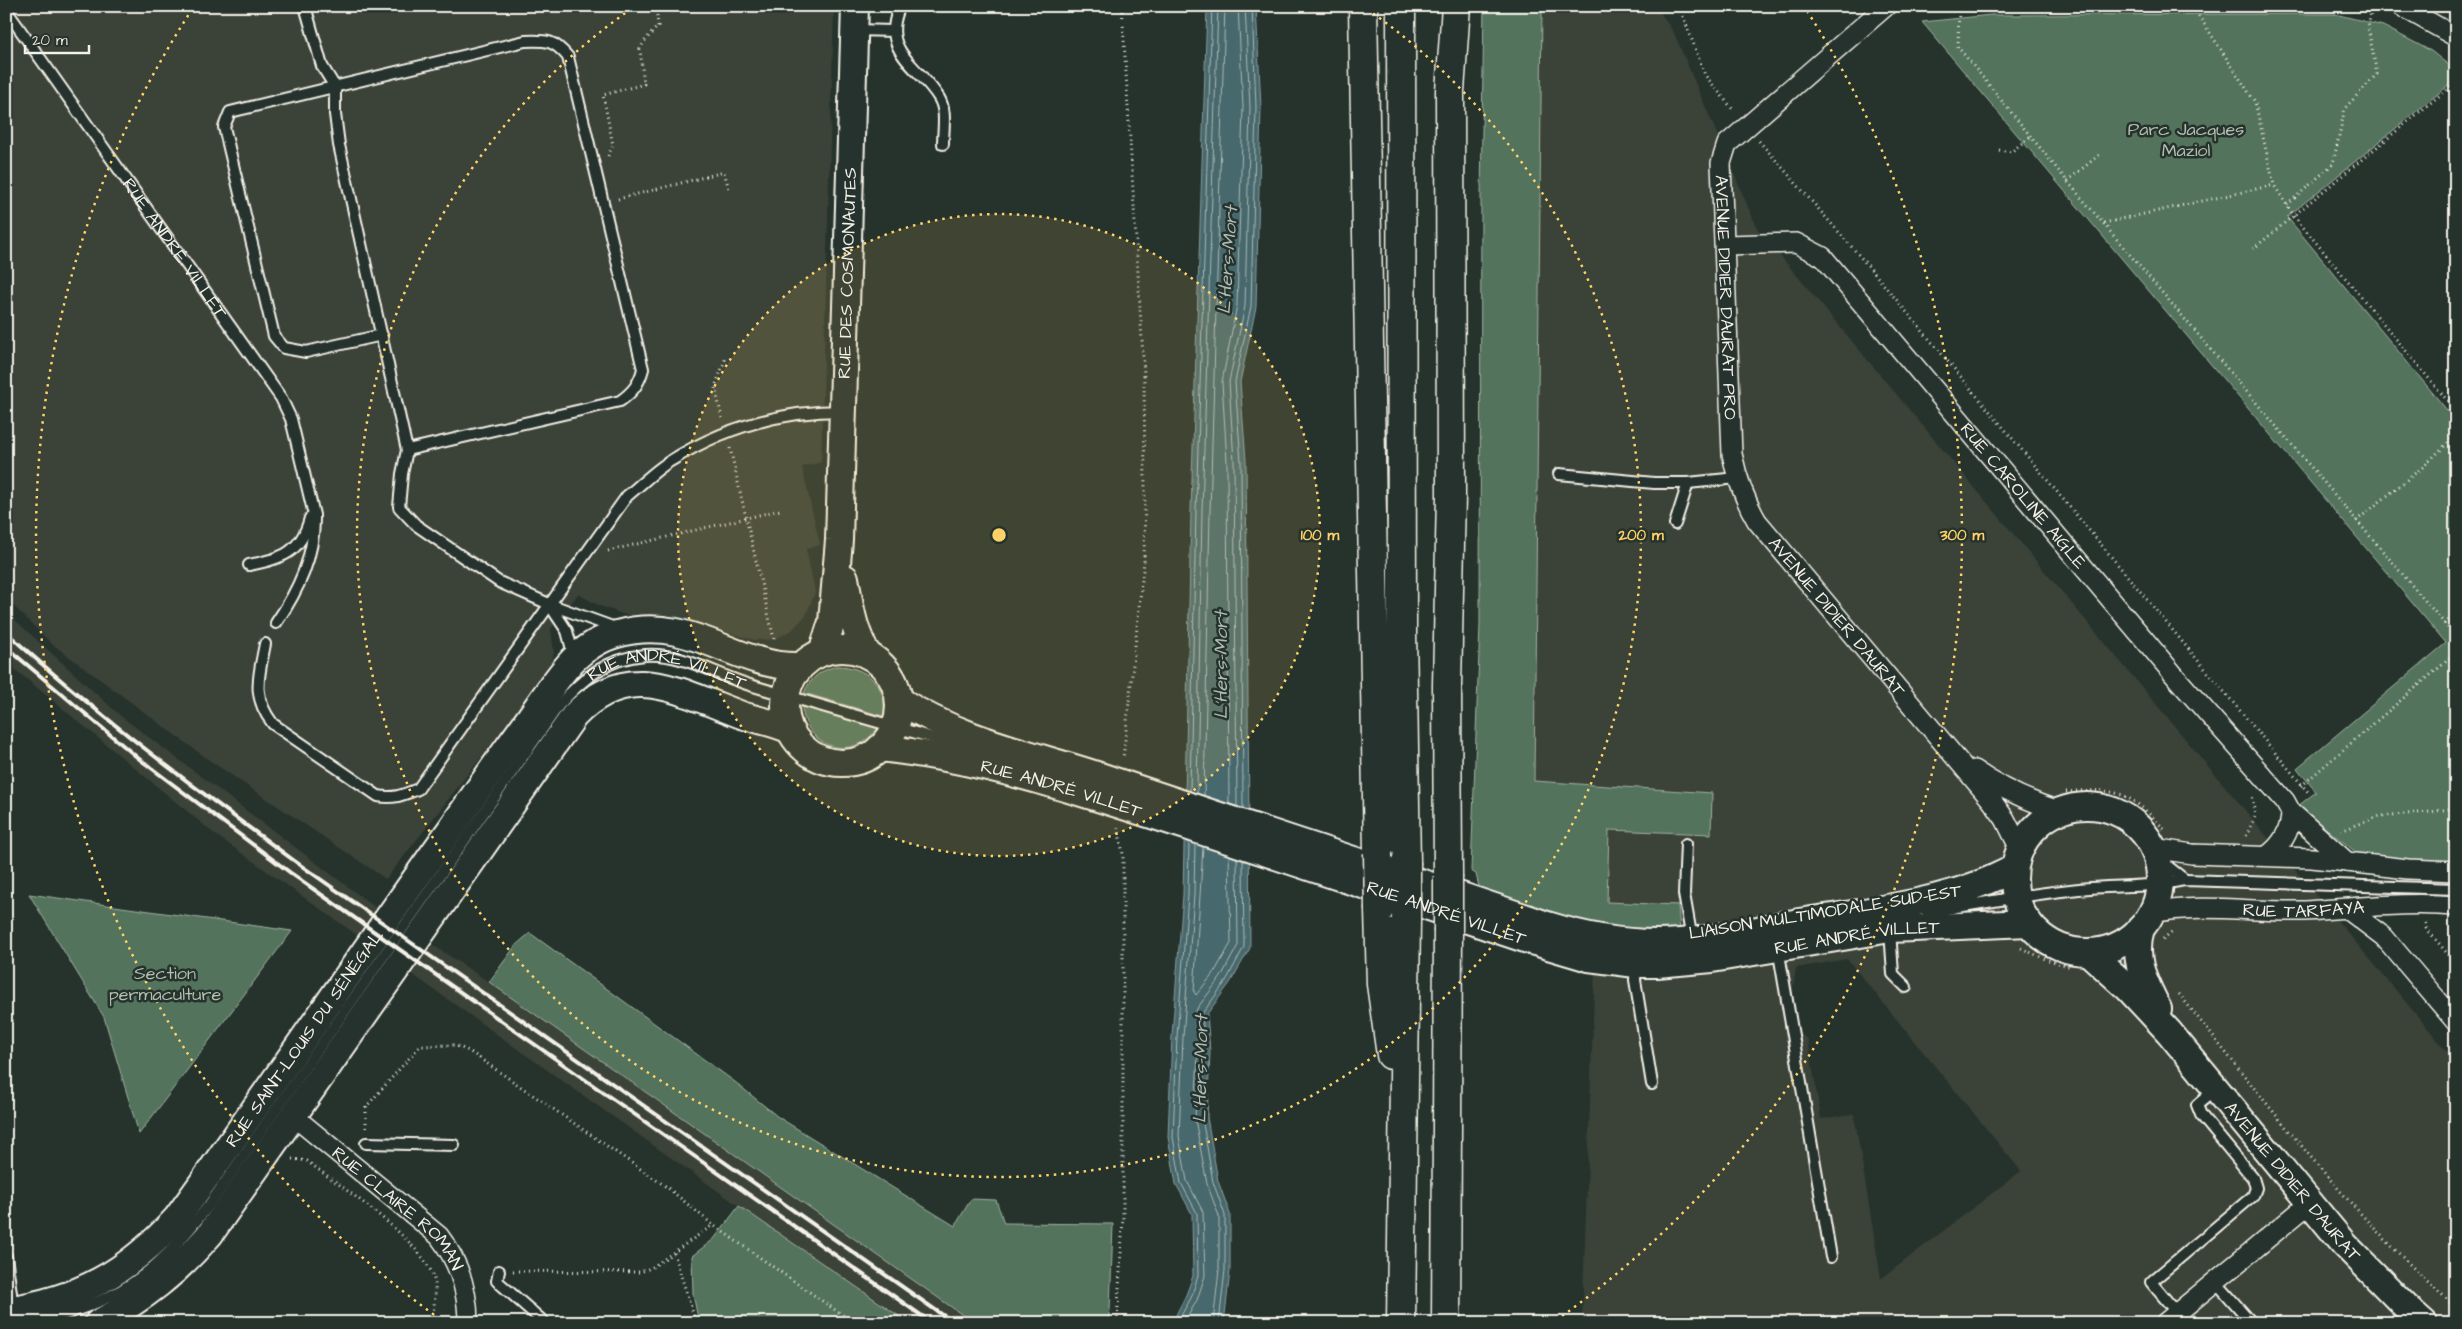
<svg xmlns="http://www.w3.org/2000/svg" width="2462" height="1329" font-family="'Architects Daughter',sans-serif">
  <rect width="100%" height="100%" fill="#26332d"/>
  <filter id="ink" filterUnits="userSpaceOnUse"><feTurbulence type="fractalNoise" baseFrequency=".02" numOctaves="2"/><feDisplacementMap in="SourceGraphic" scale="10" xChannelSelector="R" yChannelSelector="G"/><feConvolveMatrix kernelMatrix="1 2 1 2 8 2 1 2 1" color-interpolation-filters="sRGB"/></filter>
  <g filter="url(#ink)">
    <path fill="#3b4239" fill-rule="evenodd" d="M 6,6 L 834,6 L 821,462 L 802,467 L 820,545 L 806,549 L 815,592 L 806,615 L 792,630 L 775,639 L 755,640 L 687,621 L 626,615 L 600,606 L 578,594 L 551,629 L 554,653 L 550,667 L 515,714 L 386,879 L 209,760 L 52,644 L 6,598 Z
      M 1542,6 L 1656,6 L 1674,33 L 1757,228 L 2456,1062 L 2456,1323 L 1582,1323 L 1597,911 L 1533,878 ZM 1847,959 L 2021,1171 L 1881,1279 L 1854,1114 L 1821,1119 L 1808,1040 L 1798,1032 L 1792,996 L 1796,968 Z
      M 6,612 L 122,717 L 376,908 L 489,982 L 974,1323 L 909,1323 L 739,1206 L 216,835 L 6,662 Z"/>
    <path fill="#52735d" stroke="#a3b2a2" d="M 1484,6 L 1542,6 L 1534,781 L 1712,793 L 1711,834 L 1609,830 L 1607,902 L 1678,905 L 1680,933 L 1618,933 L 1480,891 L 1476,874 L 1471,871 L 1480,624 L 1481,196 Z
      M 2335,14 L 2383,26 L 2431,51 L 2456,71 L 2456,79 L 2287,217 L 2456,421 L 2456,867 L 2362,857 L 2298,806 L 2316,792 L 2297,768 L 2446,643 L 1922,22 L 1991,15 Z
      M 837,666 C 865,666 890,686 883,716 L 804,693 C 810,678 821,670 837,666 Z
      M 802,706 L 878,728 C 852,763 805,748 802,706 Z
      M 29,894 L 292,931 L 139,1134 L 104,1017 Z
      M 530,933 L 735,1082 L 778,1117 L 955,1226 L 971,1199 L 996,1200 L 1004,1223 L 1113,1224 L 1110,1310 L 1107,1323 L 974,1323 L 489,982 L 516,945 Z
      M 739,1206 L 909,1323 L 699,1323 L 693,1294 L 692,1256 L 714,1239 Z"/>
    <path fill="#46676c" stroke="#8c9e9e" d="M 1207,6 L 1256,6 L 1261,107 L 1256,307 L 1240,382 L 1246,461 L 1250,948 L 1230,983 L 1207,1014 L 1210,1052 L 1207,1117 L 1218,1181 L 1230,1214 L 1230,1271 L 1224,1323 L 1172,1323 L 1186,1295 L 1193,1276 L 1192,1214 L 1176,1184 L 1168,1137 L 1172,1036 L 1183,895 L 1191,511 Z"/>
    <g fill="none" stroke-linecap="round" stroke-linejoin="round">
      <path stroke="#aebab6" stroke-width="1" d="M 1190,791 L 1196,511 L 1212,6
        M 1197,793 L 1202,511 L 1218,6
        M 1204,796 L 1210,512 L 1225,6
        M 1229,804 L 1227,462 L 1222,382 L 1237,305 L 1243,107 L 1238,6
        M 1237,806 L 1234,462 L 1229,382 L 1245,306 L 1250,107 L 1245,6
        M 1243,809 L 1241,462 L 1235,382 L 1251,306 L 1256,107 L 1252,6
        M 1203,847 L 1194,992 L 1196,995 L 1214,973 L 1231,943 L 1229,855
        M 1177,1323 L 1191,1298 L 1198,1276 L 1197,1213 L 1181,1183 L 1173,1137 L 1177,1037 L 1188,895 L 1189,842
        M 1184,1323 L 1197,1300 L 1205,1276 L 1203,1212 L 1187,1181 L 1179,1136 L 1183,1037 L 1194,895 L 1195,844
        M 1213,1323 L 1219,1270 L 1219,1216 L 1207,1184 L 1195,1119 L 1198,1052 L 1195,1013 L 1198,1007 L 1221,977 L 1238,945 L 1237,858
        M 1219,1323 L 1225,1270 L 1225,1215 L 1213,1182 L 1202,1118 L 1205,1052 L 1202,1014 L 1226,981 L 1244,947 L 1243,860"/>
      <g stroke="#f4f1e8" stroke-width="14">
        <g id="lane">
          <path d="M 305,6 L 322,66 L 335,87 L 335,114 L 339,145 L 407,450 L 402,474 L 399,507 L 416,525 L 499,582 L 549,604 L 618,629"/>
          <path d="M 900,6 C 879,52 919,65 939,98 C 947,111 943,129 943,144"/>
          <path id="s1" d="M 6,10 L 281,398 L 291,419 L 314,515 C 315,556 298,591 276,623"/>
          <path d="M 856,30 L 893,31"/>
          <path d="M 382,335 L 306,352 L 284,348 L 274,336 L 224,127 L 230,112 L 525,41 C 547,40 554,40 568,57 L 643,369 C 639,384 633,392 620,401 L 407,450"/>
          <path d="M 1559,474 L 1654,483 L 1688,483 L 1737,478"/>
          <path d="M 1675,524 L 1688,483"/>
          <path d="M 249,565 C 281,559 301,553 310,518"/>
          <path d="M 549,604 L 567,631 L 574,657"/>
          <path d="M 265,644 C 259,676 251,696 273,724 L 378,796 C 394,799 403,795 418,789 L 627,496 C 642,484 656,469 672,460 C 723,428 782,411 843,411"/>
          <path d="M 1686,844 L 1684,894 L 1692,940"/>
          <path d="M 2157,858 L 2185,880"/>
          <path d="M 1927,912 C 1978,904 2028,894 2079,889 C 2114,885 2150,888 2185,880 L 2456,889"/>
          <path d="M 1890,930 L 1893,974 L 1906,987"/>
          <path d="M 1778,948 L 1831,1257"/>
          <path d="M 1636,965 L 1635,980 L 1652,1084"/>
          <path d="M 366,1143 L 454,1145"/>
          <path d="M 6,1256 L 13,1308"/>
          <path d="M 499,1271 L 497,1281 L 545,1323"/>
          <path d="M 2216,1282 L 2252,1323"/>
          <path d="M 2177,1313 L 2151,1282 L 2253,1196 L 2256,1188 L 2253,1178 L 2201,1115 L 2197,1105 L 2215,1090"/>
          <path id="s2" d="M 29,1323 C 117,1305 155,1275 209,1205 L 559,705 C 583,678 607,658 645,655 C 682,652 718,676 753,686 C 827,708 901,728 975,750"/>
        </g>
      </g>
      <g stroke="#f4f1e8" stroke-width="22">
        <g id="street">
          <path id="s3" d="M 1886,6 L 1727,144 L 1721,163 L 1732,454 C 1737,479 1744,499 1757,521 L 1992,801 L 2005,819 L 2020,849"/>
          <path d="M 2401,6 L 2456,37"/>
          <path id="s4" d="M 1726,245 L 1796,243 L 1823,257 L 2180,682 L 2285,801 L 2291,812 L 2347,862"/>
          <path d="M 1974,770 C 2001,789 2027,801 2059,811"/>
          <path d="M 2153,848 L 2192,854 L 2312,858 L 2408,869 L 2456,871"/>
          <path d="M 2267,856 C 2282,845 2291,831 2291,812"/>
          <path d="M 2347,909 L 2384,937 L 2456,1022"/>
          <path id="s5" d="M 2152,913 C 2200,903 2251,912 2300,911 C 2352,909 2404,901 2456,906"/>
          <path id="s6" d="M 292,1115 L 439,1236 C 459,1262 468,1290 468,1323"/>
          <path d="M 2165,1323 L 2310,1203"/>
        </g>
      </g>
      <g stroke="#f4f1e8" stroke-width="30">
        <g id="secondary">
          <path d="M 845,578 C 850,605 853,631 868,655"/>
          <circle cx="842" cy="706" r="57"/>
          <path id="s7" d="M 822,652 L 832,622 L 839,540 L 855,6"/>
          <path d="M 899,700 C 961,740 1034,754 1103,777 C 1251,827 1399,874 1547,925 C 1583,936 1617,943 1655,943 C 1702,943 1749,931 1794,923 C 1863,912 1954,902 2014,868"/>
          <path id="s8" d="M 880,748 C 991,760 1092,796 1198,830 C 1307,866 1416,902 1525,939 L 1589,958 L 1636,964 L 1657,964 L 1712,959 L 1890,929 L 2029,923"/>
          <circle cx="2087" cy="879" r="73"/>
          <path d="M 2141,928 C 2132,960 2144,980 2158,1009"/>
          <path id="s9" d="M 2088,952 L 2128,988 L 2169,1032 L 2344,1244 L 2406,1307 L 2424,1323"/>
          <path id="s10" d="M 6,1310 C 79,1300 128,1272 177,1218 C 271,1088 360,956 453,826 C 477,791 501,757 526,723 C 541,702 555,679 573,660 C 584,649 601,638 617,634 C 692,613 735,669 801,666"/>
          <path d="M 98,1323 C 144,1299 176,1273 210,1234 L 574,716 C 628,659 677,691 739,714 C 756,720 773,722 790,730"/>
        </g>
      </g>
      <g stroke="#f4f1e8" stroke-width="31">
        <path id="highway" d="M 1363,6 L 1378,853
          M 1401,6 L 1402,632 L 1406,862
          M 1448,876 L 1447,686 L 1451,495 L 1450,91 L 1456,6
          M 1379,910 L 1381,984 L 1391,1055
          M 1401,1323 L 1406,919
          M 1446,1323 L 1448,932"/>
      </g>
      <path stroke="#f4f1e8" stroke-width="3" stroke-dasharray="1 4" stroke-linecap="butt" d="M 1122,6 L 1144,374 L 1145,490 L 1144,561 L 1123,759
        M 1682,6 L 1683,16 L 1705,75 L 1734,111
        M 1959,6 L 1958,47 L 2067,181 L 2456,637
        M 2196,6 L 2199,16 L 2255,102 L 2274,185 L 2294,216 L 2456,411
        M 1759,141 L 1864,261 L 2308,792
        M 1999,150 L 2011,152 L 2030,137
        M 608,156 L 613,145 L 603,95 L 644,84 L 640,49 L 644,42 L 658,26 L 656,6
        M 2067,181 L 2099,155
        M 618,199 L 724,172 L 729,189
        M 2287,205 L 2333,164 L 2345,108 L 2377,74 L 2368,28 L 2372,6
        M 2104,223 L 2274,185
        M 2253,249 L 2456,82
        M 722,418 L 715,387 L 726,357
        M 730,448 L 774,639
        M 2356,521 L 2424,466 L 2456,435
        M 608,551 L 780,510
        M 2444,624 L 2456,614
        M 890,664 L 899,678
        M 794,753 C 813,777 843,779 870,769
        M 2301,786 L 2456,653
        M 2066,792 C 2116,787 2130,792 2164,829
        M 2341,831 L 2380,816 L 2430,812 L 2456,808
        M 2246,836 L 2255,817 L 2252,795
        M 2425,923 L 2426,928 L 2456,964
        M 2163,939 L 2174,930
        M 2021,948 L 2045,959 L 2071,967
        M 2179,994 C 2266,1102 2351,1216 2456,1307
        M 366,1128 L 366,1107 L 420,1046 L 454,1045 L 469,1051 L 668,1188 L 713,1225 L 854,1323
        M 292,1159 L 307,1161 C 338,1185 431,1245 435,1284 C 436,1296 433,1311 432,1323
        M 674,1253 L 696,1323
        M 513,1271 L 640,1272 L 651,1268 L 713,1225
        M 1117,1323 L 1123,1219 L 1123,854 L 1118,828"/>
      <use href="#lane" stroke="#26332d" stroke-width="10"/>
      <use href="#street" stroke="#26332d" stroke-width="19"/>
      <use href="#secondary" stroke="#26332d" stroke-width="26"/>
      <use href="#highway" stroke="#26332d" stroke-width="28"/>
      <path stroke="#f4f1e8" stroke-width="4" d="M 6,632 C 97,715 196,789 296,862 L 954,1323
        M 6,647 L 138,758 L 292,874 L 932,1323"/>
      <g stroke="#f4f1e8" stroke-width="31" stroke-linecap="butt">
        <path id="highway-bridge" d="M 1378,853 L 1379,910
          M 1406,862 L 1406,919
          M 1448,932 L 1448,876"/>
      </g>
      <use href="#highway-bridge" stroke="#26332d" stroke-width="28"/>
    </g>
  </g>
  <circle cx="999" cy="535" r="321" fill="#ffd166" fill-opacity=".12"/>
  <g fill="none" stroke="#ffd166" stroke-width="2.5" stroke-dasharray="2.5 5">
    <circle cx="999" cy="535" r="321"/>
    <path d="M1367 9A642 642 0 1 1 631 9"/>
    <path d="M440 1319A963 963 0 0 1 191 11M1807 11A963 963 0 0 1 1558 1319"/>
  </g>
  <g text-anchor="middle" dominant-baseline="central" stroke-width="5" stroke-linejoin="round" paint-order="stroke">
    <g font-size="18" fill="#b3bfb0" stroke="#26332d">
      <text x="2186" y="129">Parc Jacques<tspan x="2186" dy="21">Maziol</tspan></text>
      <text x="165" y="973">Section<tspan x="165" dy="21">permaculture</tspan></text>
    </g>
    <g font-size="18" fill="#f4f1e8" stroke="#26332d">
      <text stroke="none"><textPath href="#s1" startOffset="292">RUE ANDRÉ VILLET</textPath></text>
      <text stroke="none"><textPath href="#s7" startOffset="381">RUE DES COSMONAUTES</textPath></text>
      <text stroke="none"><textPath href="#s3" startOffset="365">AVENUE DIDIER DAURAT PRO</textPath></text>
      <text stroke="none"><textPath href="#s4" startOffset="412">RUE CAROLINE AIGLE</textPath></text>
      <text stroke="none"><textPath href="#s3" startOffset="718">AVENUE DIDIER DAURAT</textPath></text>
      <text stroke="none"><textPath href="#s2" startOffset="956">RUE ANDRÉ VILLET</textPath></text>
      <text stroke="none"><textPath href="#s8" startOffset="186">RUE ANDRÉ VILLET</textPath></text>
      <text stroke="none"><textPath href="#s5" startOffset="152">RUE TARFAYA</textPath></text>
      <text transform="translate(1825 912) rotate(-9)">LIAISON MULTIMODALE SUD-EST</text>
      <text stroke="none"><textPath href="#s8" startOffset="591">RUE ANDRÉ VILLET</textPath></text>
      <text stroke="none"><textPath href="#s8" startOffset="1011">RUE ANDRÉ VILLET</textPath></text>
      <text stroke="none"><textPath href="#s10" startOffset="419">RUE SAINT-LOUIS DU SÉNÉGAL</textPath></text>
      <text stroke="none"><textPath href="#s9" startOffset="308">AVENUE DIDIER DAURAT</textPath></text>
      <text stroke="none"><textPath href="#s6" startOffset="142">RUE CLAIRE ROMAN</textPath></text>
    </g>
    <g font-size="19" font-style="italic" fill="#aebab6" stroke="#26332d">
      <text transform="translate(1228 260) rotate(-86)">L'Hers-Mort</text>
      <text transform="translate(1221 665) rotate(-90)">L'Hers-Mort</text>
      <text transform="translate(1201 1069) rotate(-89)">L'Hers-Mort</text>
    </g>
  </g>
  <circle cx="999" cy="535" r="8" fill="#ffd166" stroke="#26332d" stroke-width="2.5"/>
  <g font-size="15" text-anchor="middle" font-weight="bold" fill="#ffd166" stroke="#26332d" stroke-width="5" stroke-linejoin="round" paint-order="stroke">
    <text x="1320" y="540">100 m</text>
    <text x="1641" y="540">200 m</text>
    <text x="1962" y="540">300 m</text>
  </g>
  <rect width="2462" height="1329" fill="none" stroke="#26332d" stroke-width="25"/>
  <rect x="12" y="12" width="2437" height="1304" fill="none" stroke="#f4f1e8" stroke-width="2" filter="url(#ink)"/>
  <path d="M25 45v8h64v-8" fill="none" stroke="#f4f1e8" stroke-width="2.5"/>
  <text x="32" y="45" font-size="15" fill="#f4f1e8" stroke="#26332d" stroke-width="4" paint-order="stroke">20 m</text>
</svg>
